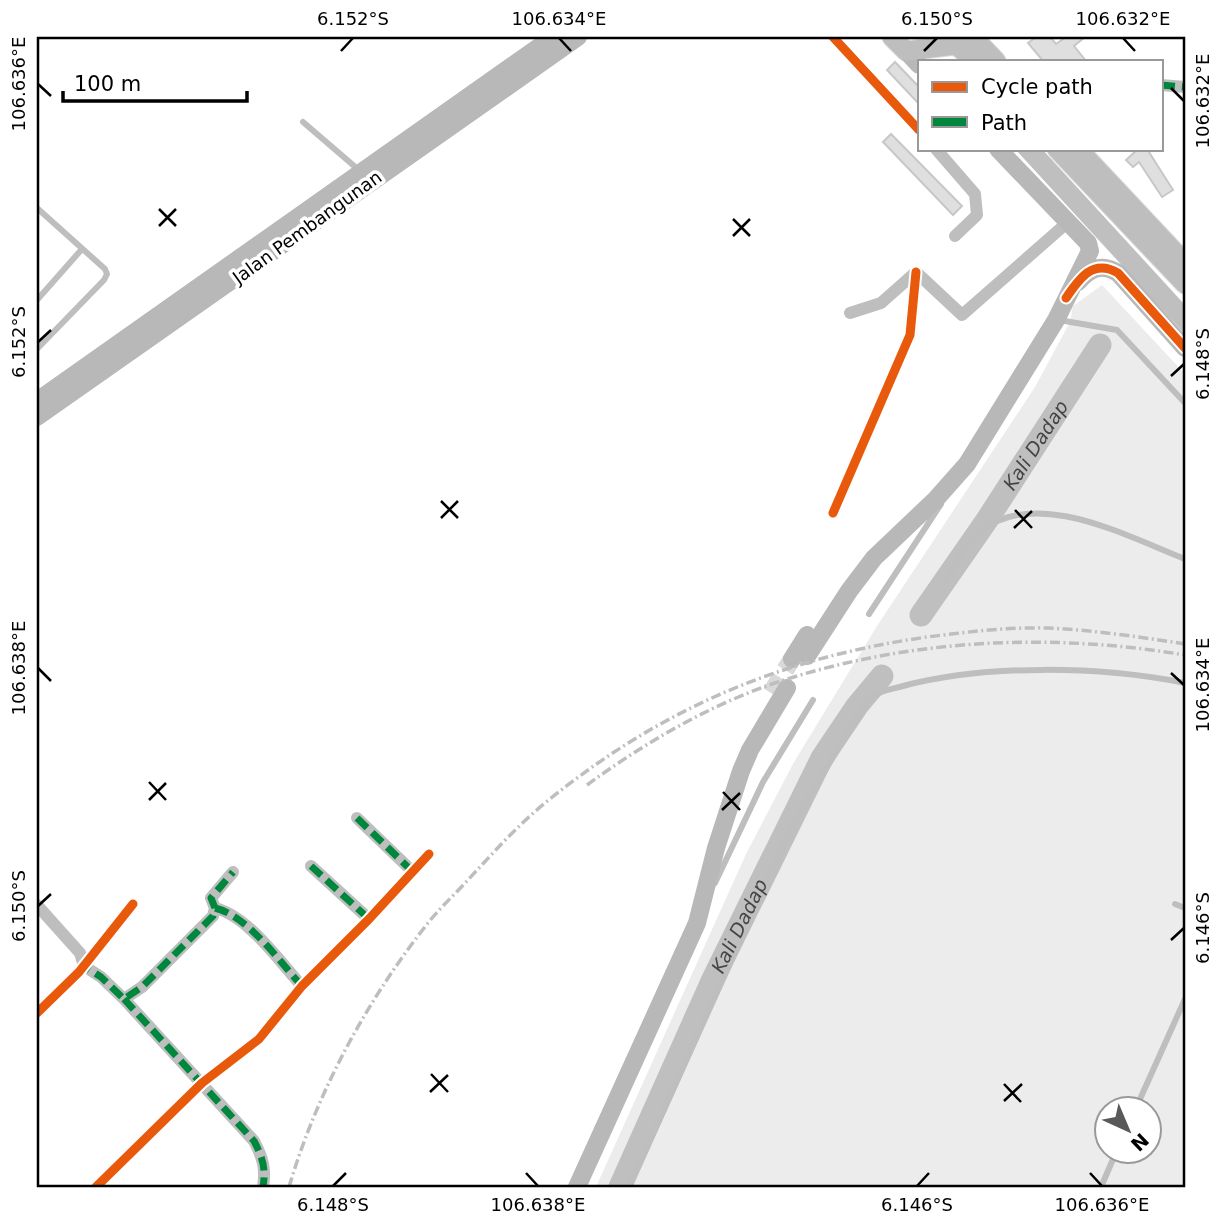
<svg xmlns="http://www.w3.org/2000/svg" width="1222" height="1224" font-family="'DejaVu Sans',sans-serif">
  <rect width="100%" height="100%" fill="#fff"/>
  <path fill="#ececec" fill-rule="evenodd" d="M 1102,285 L 1185,374 L 1185,1187 L 596,1187 L 746,854 L 794,762 L 877,626 L 1035,387 L 1070,322 L 1073,306 ZM 1106,1108 L 1148,1108 L 1148,1150 L 1106,1150 Z"/>
  <path fill="#bfbfbf" d="M 1015,149 L 1042,149 L 1185,305 L 1185,334 Z"/>
  <g fill="none" stroke-linecap="round" stroke-linejoin="round">
    <g stroke="#bfbfbf" stroke-width="23">
      <path id="s1" d="M 921,615 L 987,520 L 1100,345"/>
      <path id="s2" d="M 620,1187 L 713,979 L 822,758 L 857,706 L 882,676"/>
    </g>
  </g>
  <path fill="#dfdfdf" stroke="#c7c7c7" stroke-width="2" d="M 1036,37 L 1050,37 L 1056,44 L 1066,37 L 1085,37 L 1074,46 L 1086,61 L 1043,61 L 1028,43 Z
    M 895,62 L 919,87 L 919,104 L 887,70 Z
    M 891,134 L 962,206 L 953,215 L 883,142 Z
    M 1138,149 L 1147,149 L 1173,190 L 1162,197 L 1139,162 L 1133,167 L 1126,160 Z"/>
  <g fill="none" stroke-linecap="round" stroke-linejoin="round">
    <path stroke="#d9d9d9" stroke-width="18" stroke-dasharray="18 9" stroke-linecap="butt" d="M 771,693 L 792,659"/>
    <g stroke="#dbdbdb" stroke-width="21">
      <path id="primary" d="M 892,37 L 906,51 L 956,45 L 975,61
        M 973,37 L 996,61
        M 1057,149 L 1185,284
        M 1078,149 L 1185,263"/>
    </g>
    <path stroke="#bebebe" stroke-width="6" d="M 303,122 L 360,171
      M 37,208 L 105,269 L 107,274 L 104,280 L 37,349
      M 37,300 L 82,249
      M 1059,320 L 1117,330 L 1185,403
      M 945,580 C 954,567 967,541 979,532 C 1036,486 1128,537 1185,559
      M 869,614 L 941,504
      M 715,883 L 763,782 L 813,700
      M 1175,904 L 1185,908
      M 1136,1108 L 1185,999
      M 629,1187 L 789,833 C 807,800 826,768 846,736 C 853,725 860,710 869,700 C 877,691 892,689 903,686 C 988,664 1099,666 1185,683
      M 1101,1187 L 1117,1150"/>
    <path stroke="#bebebe" stroke-width="12" d="M 833,37 L 919,130
      M 1161,85 L 1185,87
      M 936,149 L 975,194 L 977,215 L 955,236
      M 916,272 L 962,315 L 1068,222
      M 850,313 L 881,303 L 916,272
      M 833,513 L 910,335 L 916,272
      M 357,818 L 412,871
      M 311,866 L 369,919
      M 37,905 L 80,953 L 84,966
      M 215,908 C 248,916 279,961 302,986
      M 84,966 L 101,977 L 124,999 L 142,987 L 213,916 L 215,908 L 211,898 L 233,872
      M 124,999 L 254,1141 C 263,1158 266,1169 263,1187
      M 37,1013 L 79,972 L 133,904
      M 96,1187 L 202,1083 L 259,1039 L 302,986 L 369,919 L 429,854"/>
    <path stroke="#b8b8b8" stroke-width="18" d="M 906,51 L 919,65
      M 1078,282 C 1090,268 1102,263 1118,273 L 1185,348
      M 37,401 L 553,37
      M 37,417 L 578,37
      M 807,656 L 849,591 L 874,558 L 936,499 L 967,464 L 1056,320 L 1090,251 L 1088,243 L 998,149
      M 792,659 L 807,635
      M 577,1187 L 697,923 L 716,848 L 741,771 L 750,750 L 787,688"/>
    <use href="#primary" stroke="#bebebe" stroke-width="19"/>
    <path stroke="#bebebe" stroke-width="3.5" stroke-dasharray="10 3.5 2 3.5" stroke-linecap="butt" d="M 587,785 C 643,744 706,707 772,684 C 905,639 1048,632 1185,655
      M 289,1187 C 317,1092 367,1000 428,923 C 440,908 454,895 467,881 C 492,854 517,826 545,803 C 660,709 780,658 927,637 C 967,632 1007,627 1047,628 C 1093,630 1140,637 1185,644"/>
    <path stroke="#00873e" stroke-width="7" stroke-dasharray="14 7" stroke-linecap="butt" d="M 1161,85 L 1185,87
      M 357,818 L 412,871
      M 311,866 L 369,919
      M 215,908 C 248,916 279,961 302,986
      M 88,960 L 84,966 L 101,977 L 124,999 L 142,987 L 213,916 L 215,908 L 211,898 L 233,872
      M 124,999 L 254,1141 C 263,1158 266,1169 263,1187"/>
    <g stroke="#fff" stroke-width="13">
      <path id="cycleway" d="M 833,37 L 919,130
        M 1066,298 C 1079,279 1093,258 1118,273 L 1185,348
        M 833,513 L 910,335 L 916,272
        M 37,1013 L 79,972 L 133,904
        M 96,1187 L 202,1083 L 259,1039 L 302,986 L 369,919 L 429,854"/>
    </g>
    <use href="#cycleway" stroke="#e8590c" stroke-width="9"/>
  </g>
  <path fill="none" stroke="#000" stroke-width="2.5" d="M 559,38 L 571,51M 1123,38 L 1135,51M 341,51 L 353,38M 924,51 L 937,38M 38,84 L 51,96M 1171,88 L 1184,101M 159,209 L 176,226M 733,219 L 750,236M 159,226 L 176,209M 733,236 L 750,219M 38,342 L 51,330M 1171,376 L 1184,364M 441,501 L 458,518M 1015,510 L 1032,528M 441,518 L 458,501M 1014,528 L 1032,511M 38,668 L 51,681M 1171,673 L 1184,685M 149,782 L 166,800M 723,792 L 740,810M 149,800 L 166,783M 722,810 L 740,793M 38,906 L 51,894M 1171,940 L 1184,928M 431,1074 L 448,1092M 1004,1084 L 1021,1102M 430,1092 L 448,1075M 1004,1101 L 1022,1084M 526,1173 L 538,1186M 1090,1173 L 1102,1186M 333,1186 L 346,1173M 917,1186 L 929,1173"/>
  <g text-anchor="middle" dominant-baseline="central" stroke-width="7" stroke-linejoin="round" paint-order="stroke">
    <g font-size="18" fill="#000" stroke="#fff">
      <text transform="translate(307 227) rotate(-36)">Jalan Pembangunan</text>
    </g>
    <g font-size="19" font-style="italic" fill="#444" stroke="#fff">
      <text stroke="none"><textPath href="#s1" startOffset="205">Kali Dadap</textPath></text>
      <text stroke="none"><textPath href="#s2" startOffset="287">Kali Dadap</textPath></text>
    </g>
  </g>
  <rect width="1222" height="1224" fill="none" stroke="#ffffff" stroke-width="77"/>
  <rect x="918" y="60" width="245" height="91" fill="#ffffff" stroke="#999999" stroke-width="2"/>
  <rect x="932" y="82" width="35" height="10" fill="#e8590c" stroke="#999999" stroke-width="2"/>
  <text x="981" y="94" font-size="21" fill="#000000">Cycle path</text>
  <rect x="932" y="117" width="35" height="10" fill="#00873e" stroke="#999999" stroke-width="2"/>
  <text x="981" y="130" font-size="21" fill="#000000">Path</text>
  <g transform="translate(1128 1130) rotate(136)"><circle r="33" fill="#ffffff" stroke="#999999" stroke-width="2"/>
  <path d="M0-5L12 26L0 18L-12 26Z" fill="#595959"/>
  <text y="-10" font-size="19" font-weight="bold" text-anchor="middle" fill="#000000">N</text>
  </g>
  <path d="M63 91v10h184v-10" fill="none" stroke="#000000" stroke-width="3.5"/>
  <text x="74" y="91" font-size="21" fill="#000000" stroke="#ffffff" stroke-width="5" paint-order="stroke">100 m</text>
  <rect x="38" y="38" width="1146" height="1148" fill="none" stroke="#000" stroke-width="2.5"/>
  <g font-size="18" text-anchor="middle" fill="#000">
    <text x="353" y="25">6.152°S</text>
    <text x="559" y="25">106.634°E</text>
    <text x="937" y="25">6.150°S</text>
    <text x="1123" y="25">106.632°E</text>
    <text transform="translate(19 84) rotate(-90)" y="6">106.636°E</text>
    <text transform="translate(1203 101) rotate(-90)" y="6">106.632°E</text>
    <text transform="translate(19 342) rotate(-90)" y="6">6.152°S</text>
    <text transform="translate(1203 364) rotate(-90)" y="6">6.148°S</text>
    <text transform="translate(19 668) rotate(-90)" y="6">106.638°E</text>
    <text transform="translate(1203 685) rotate(-90)" y="6">106.634°E</text>
    <text transform="translate(19 906) rotate(-90)" y="6">6.150°S</text>
    <text transform="translate(1203 928) rotate(-90)" y="6">6.146°S</text>
    <text x="333" y="1211">6.148°S</text>
    <text x="538" y="1211">106.638°E</text>
    <text x="917" y="1211">6.146°S</text>
    <text x="1102" y="1211">106.636°E</text>
  </g>
</svg>
